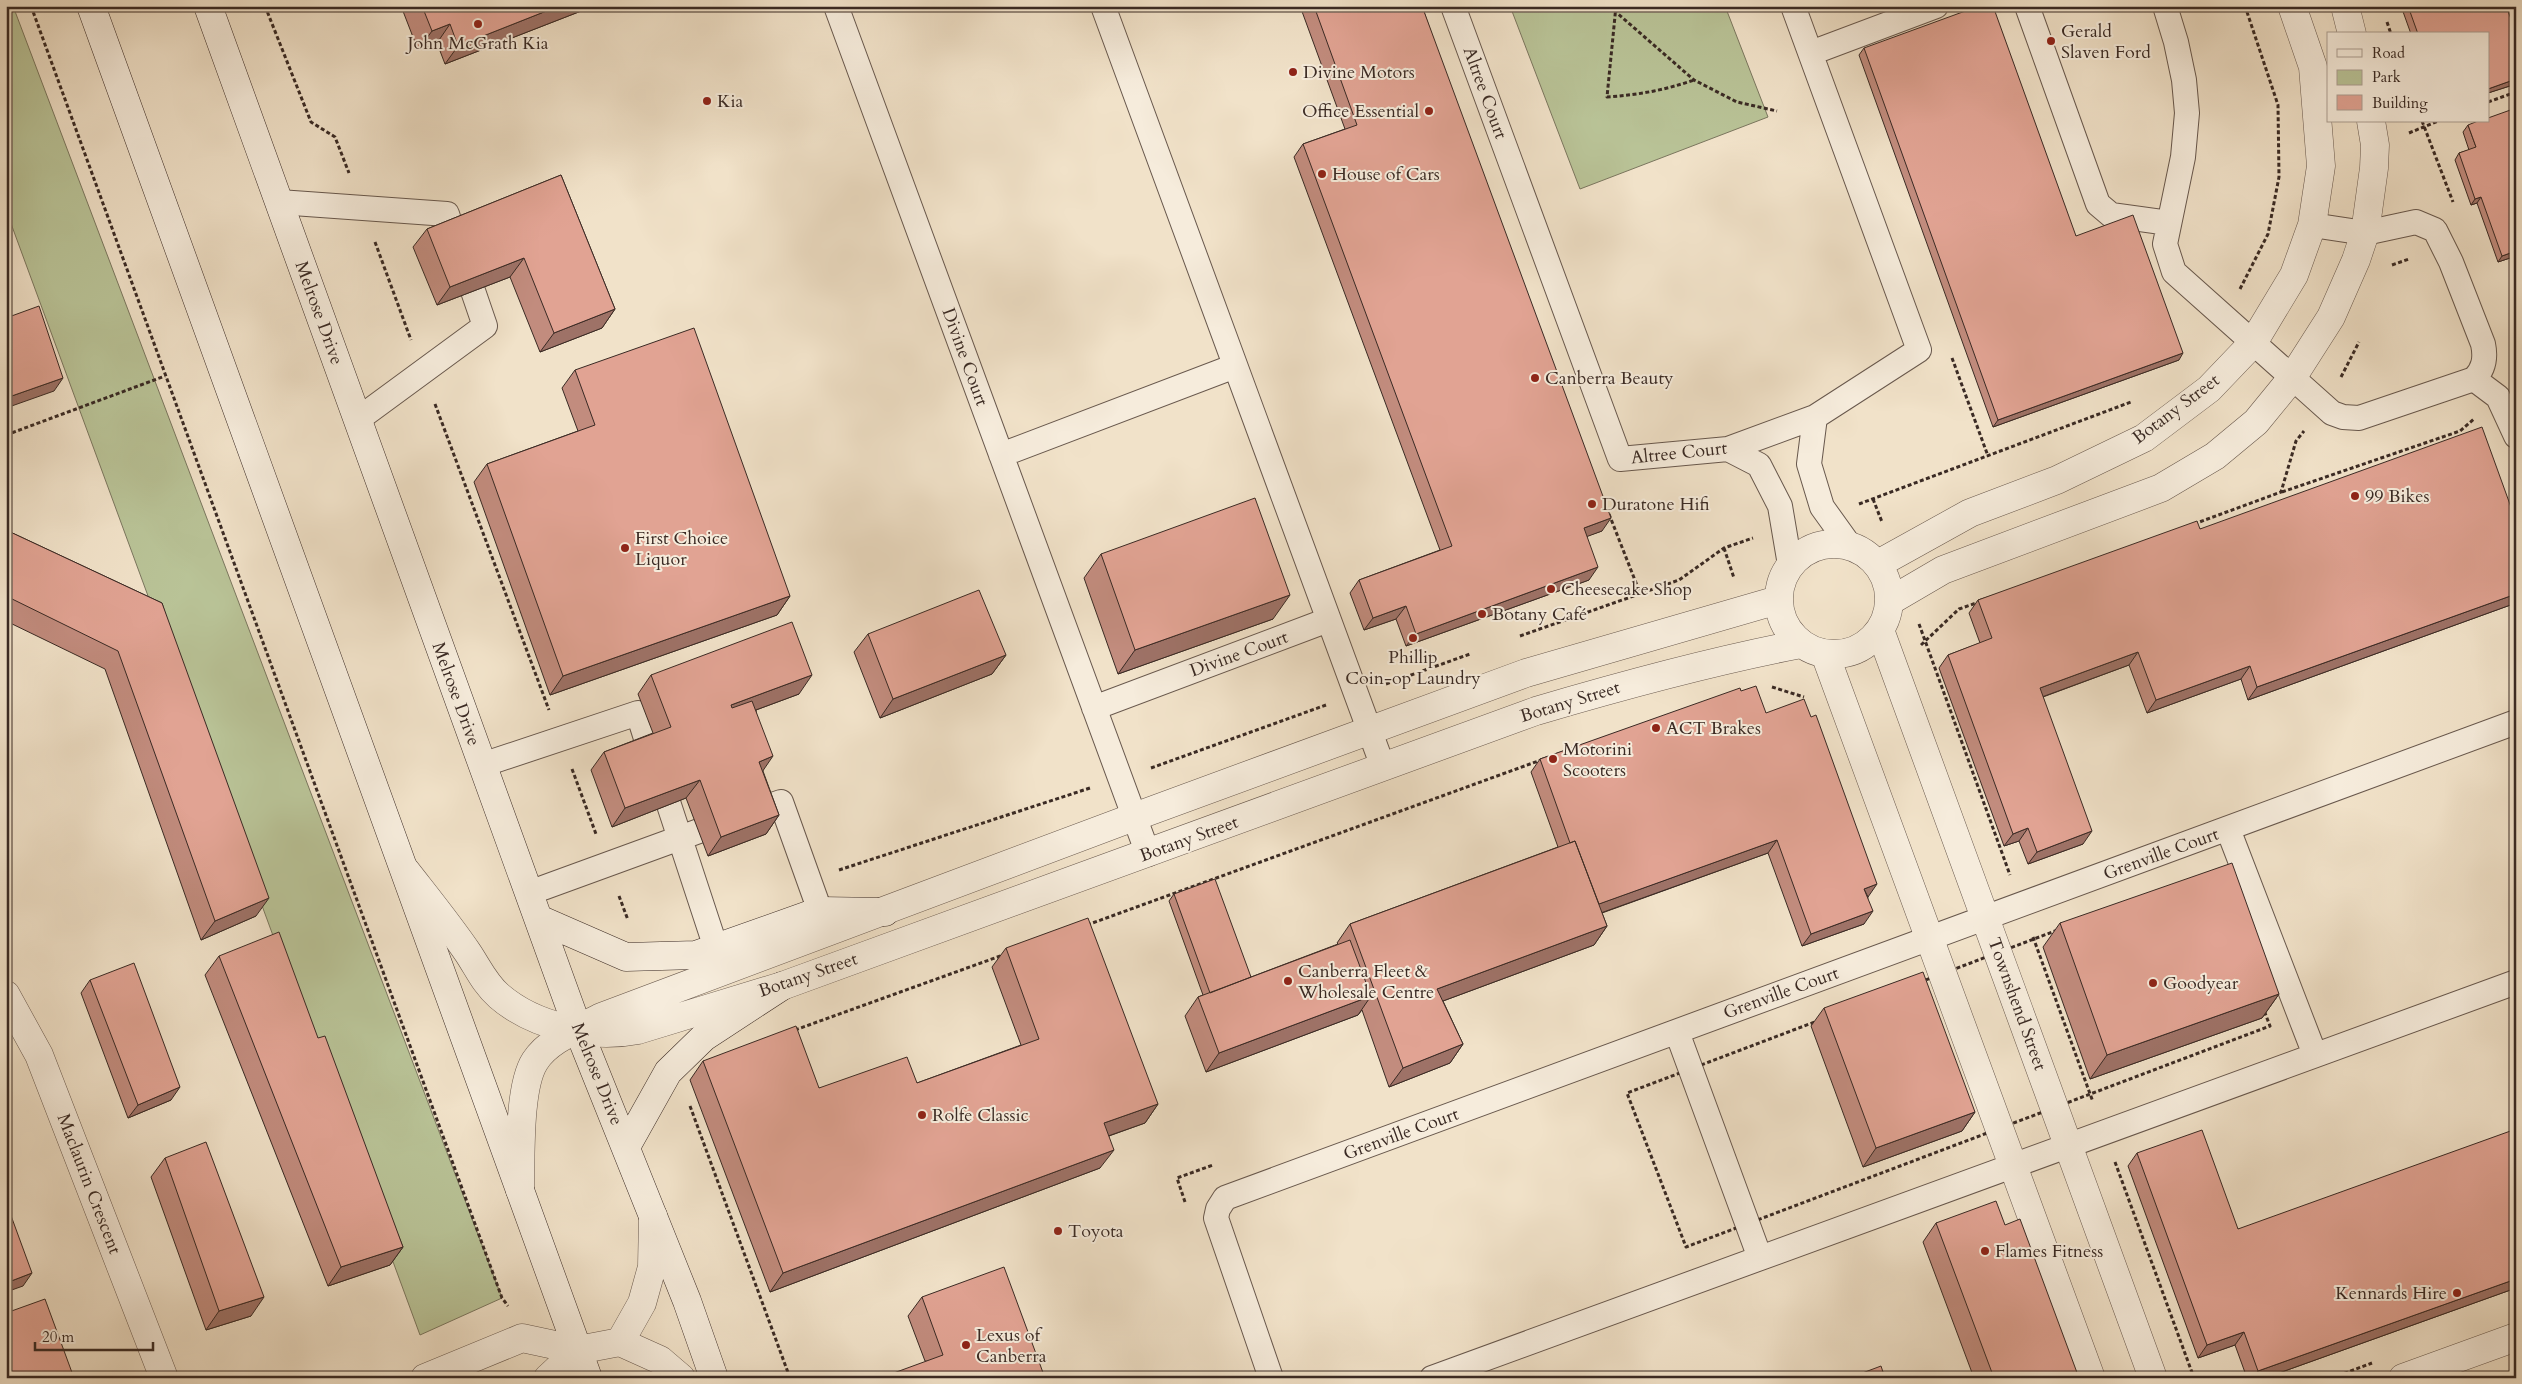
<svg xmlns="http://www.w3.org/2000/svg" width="2522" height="1384" font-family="Cardo,serif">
  <rect width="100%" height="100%" fill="#f1e2c9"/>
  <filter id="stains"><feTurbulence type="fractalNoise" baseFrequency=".004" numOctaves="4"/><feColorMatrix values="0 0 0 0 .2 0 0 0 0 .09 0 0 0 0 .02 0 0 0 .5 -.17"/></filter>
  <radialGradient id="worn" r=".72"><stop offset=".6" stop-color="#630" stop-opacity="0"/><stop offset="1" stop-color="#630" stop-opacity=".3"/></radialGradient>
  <path fill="#b9c397" stroke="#7a765e" d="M 6,6 L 13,6 L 502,1298 L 420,1335 L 6,210 Z
    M 1510,6 L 1725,6 L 1768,117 L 1580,189 Z"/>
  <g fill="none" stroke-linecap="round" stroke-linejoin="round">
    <g stroke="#68584d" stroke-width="26">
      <path id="service" d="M 836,6 L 1148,854
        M 1103,6 L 1383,767
        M 1453,6 L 1620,459 L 1728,449 L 1815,417 L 1919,350 L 1793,6
        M 2027,6 L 2098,204 L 2111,215 L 2169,223
        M 2165,6 L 2176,42 L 2184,80 L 2187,113 L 2183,157 L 2165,244 L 2174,272 L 2332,413 L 2343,417 L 2359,418 L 2474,379 C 2484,369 2486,358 2483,344 L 2451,262 L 2435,230 L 2416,222 L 2365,233 L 2312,225
        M 1811,53 L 1936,6
        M 279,202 L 447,214 L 453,232
        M 2474,379 L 2498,397 L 2516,436
        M 1815,417 L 1809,464 L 1822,507 L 1850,546
        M 357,420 L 485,326 L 473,291
        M 1728,449 L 1759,465 L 1780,506 L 1790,565
        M 1001,455 L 1235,366
        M 1094,708 L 1328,620
        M 482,765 L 638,713 L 649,748
        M 669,805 L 716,948
        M 757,810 L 781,802 L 820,911
        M 2228,829 L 2315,1055
        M 529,893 L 699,831
        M 1677,1032 L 1760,1258
        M 1271,1378 L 1216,1218 L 1218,1209 L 1225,1198 L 2516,722
        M 1432,1378 L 2516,982"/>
    </g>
    <g stroke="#68584d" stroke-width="29">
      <path id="minor" d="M 2345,6 L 2352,34
        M1779 599a55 55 0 1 1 110 0a55 55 0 1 1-110 0Z
        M 1878,564 L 1970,513 L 2057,480 L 2144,438 L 2209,389 L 2253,343 L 2294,275 L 2312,225 L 2321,166 L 2313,67 L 2292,6
        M 1890,601 L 1943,570 L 2161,488 L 2215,456 L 2256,422 L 2292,378 L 2331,317 L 2356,260 L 2365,233 L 2374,168 L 2375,145 L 2371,121
        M 1880,630 L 2153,1378
        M 1825,654 L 2091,1378
        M 406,871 C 427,898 449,925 468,953 C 478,968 485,984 499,996 C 535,1027 592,1039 638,1030 L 782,986 L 1536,711 C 1624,685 1712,661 1801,644
        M 6,995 L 39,1055 L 164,1378
        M 520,1190 C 521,1159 518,1087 535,1061 C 549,1039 579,1029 601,1017 L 1134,817 L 1526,673 L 1778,600
        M 2403,1378 L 2516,1337"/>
    </g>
    <g stroke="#68584d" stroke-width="29">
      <path id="tertiary" d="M 620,1342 L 642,1303 L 652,1267 L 653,1216
        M 425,1378 L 522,1338 L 578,1350 L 620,1342 L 660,1360 L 681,1378
        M 548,1378 L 578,1350"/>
    </g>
    <g stroke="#3a2a24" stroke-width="29">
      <path id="secondary" d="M 91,6 L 588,1378
        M 208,6 L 578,1029 L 687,1301 L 714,1378
        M 539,919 L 626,957 L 696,955 L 820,911 L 885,912
        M 626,1147 L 668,1072 L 704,1037 L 782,986"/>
    </g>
    <path stroke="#3a2a24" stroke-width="3" stroke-dasharray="4 2.5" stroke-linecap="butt" d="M 31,6 L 502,1298 L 508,1306
      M 265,6 L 311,122 L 335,137 L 349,173
      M 1609,6 L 1694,80 L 1737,102 L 1777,111
      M 1616,6 L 1607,97 C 1638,95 1665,90 1694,80
      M 2387,22 L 2391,34
      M 2488,102 L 2516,92
      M 2422,121 L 2453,202
      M 2409,133 L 2438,121
      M 375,242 L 411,340
      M 2392,265 L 2409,259
      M 2240,289 L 2268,234 L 2279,177 L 2278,105 L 2245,6
      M 1952,358 L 1988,456
      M 2341,377 L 2359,342
      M 435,404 L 549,710
      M 6,435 L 165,376
      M 2282,492 L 2460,431 L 2474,419
      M 1873,499 L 1882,522
      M 1859,504 L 2131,402
      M 1609,514 L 1640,593
      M 2194,524 L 2281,492 L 2296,441 L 2304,431
      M 1724,548 L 1734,578
      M 1919,624 L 2010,875
      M 1520,636 L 1679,580 L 1724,548 L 1753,538
      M 1921,645 L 1959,609 L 1979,602
      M 1386,684 L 1470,654
      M 1772,687 L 1804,697
      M 1151,768 L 1326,705
      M 572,769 L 596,834
      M 839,870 L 1090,788
      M 2211,872 L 2270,1026 L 1686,1247 L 1627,1093 Z
      M 619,896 L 628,920
      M 1087,925 L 1541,760
      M 2033,937 L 2093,1102
      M 795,1030 L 1003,955
      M 690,1106 L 790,1378
      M 2115,1162 L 2194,1378
      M 1185,1202 L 1177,1178 L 1213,1165
      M 2332,1378 L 2372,1363"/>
    <use href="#service" stroke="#f6ecdc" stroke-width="24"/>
    <use href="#minor" stroke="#f6ecdc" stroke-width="28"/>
    <use href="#tertiary" stroke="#f6ecdc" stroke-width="28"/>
    <use href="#secondary" stroke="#f6ecdc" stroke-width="28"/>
  </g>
  <path fill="#c28c7e" stroke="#3a2a24" d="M 401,6 L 594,6 L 445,64 L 437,43 L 418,50 Z
    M 1300,6 L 1422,6 L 1602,531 L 1587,536 L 1589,580 L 1406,646 L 1396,619 L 1364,630 L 1350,593 L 1359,580 L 1440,550 L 1294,157 L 1303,144 L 1345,129 Z
    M 2401,6 L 2506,6 L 2516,84 L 2488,93 L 2488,34 L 2411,34 Z
    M 1864,48 L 2076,236 L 2179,360 L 1993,427 L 1859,55 Z
    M 2468,125 L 2516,256 L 2498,262 L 2477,203 L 2471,205 L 2455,160 L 2459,153 L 2469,150 L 2463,132 Z
    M 561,175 L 615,309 L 602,328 L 540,352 L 510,277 L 437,305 L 413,247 L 427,229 Z
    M 575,370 L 790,596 L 777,615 L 550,695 L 474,482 L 487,464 L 578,431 L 562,388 Z
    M 2516,521 L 2516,603 L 2248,700 L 2241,679 L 2147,713 L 2129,665 L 2043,697 L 2083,844 L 2028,864 L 2019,841 L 2004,846 L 1939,668 L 1948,655 L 1980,643 L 1969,613 L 1978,600 L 2200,529 Z
    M 6,530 L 162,603 L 256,916 L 201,940 L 105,669 L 6,621 Z
    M 1101,554 L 1273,619 L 1118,674 L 1084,578 Z
    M 868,634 L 1006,655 L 992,674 L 880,718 L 854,652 Z
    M 651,675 L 799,694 L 756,710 L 763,771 L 779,815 L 766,834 L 708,856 L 686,798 L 612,827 L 591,770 L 604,752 L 653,733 L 638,694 Z
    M 1741,691 L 1766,713 L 1868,897 L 1864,924 L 1802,946 L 1768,853 L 1602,913 L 1607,926 L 1594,945 L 1443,1001 L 1463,1044 L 1450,1063 L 1389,1087 L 1362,1010 L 1358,1015 L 1206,1072 L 1185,1016 L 1198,997 L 1203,995 L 1169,901 L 1174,894 L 1251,977 L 1338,944 L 1337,943 L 1350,924 L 1558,847 L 1531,772 L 1540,759 Z
    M 2060,923 L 2279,994 L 2262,1018 L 2090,1079 L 2043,947 Z
    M 1006,948 L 1158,1104 L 1145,1123 L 1109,1136 L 1100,1168 L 770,1292 L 690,1080 L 703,1061 L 819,1088 L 917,1083 L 1021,1045 L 992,967 Z
    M 219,956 L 318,1038 L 403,1247 L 390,1265 L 328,1286 L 205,975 Z
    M 90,980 L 171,1100 L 128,1118 L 81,993 Z
    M 1824,1008 L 1975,1112 L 1962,1131 L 1863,1167 L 1811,1026 Z
    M 2137,1153 L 2238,1229 L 2516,1288 L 2265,1378 L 2247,1378 L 2235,1345 L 2198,1358 L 2128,1166 Z
    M 165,1158 L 251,1316 L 206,1330 L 151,1177 Z
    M 1936,1223 L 2005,1225 L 2079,1378 L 1974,1378 L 1923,1242 Z
    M 922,1297 L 1045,1378 L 925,1361 L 908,1316 Z"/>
  <path fill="#9e7267" stroke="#3a2a24" d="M 559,6 L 594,6 L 445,64 L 458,46 Z
    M 450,24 L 437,43 L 418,50 L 432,31 Z
    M 2516,79 L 2516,84 L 2488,93 L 2488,89 Z
    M 2481,197 L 2477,203 L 2471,205 L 2475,199 Z
    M 2516,251 L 2516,256 L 2498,262 L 2502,256 Z
    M 524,258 L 510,277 L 437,305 L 450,287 Z
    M 615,309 L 602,328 L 540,352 L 554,333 Z
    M 2183,353 L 2179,360 L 1993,427 L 1998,420 Z
    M 63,378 L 54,391 L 6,408 L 6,398 Z
    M 1611,518 L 1602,531 L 1575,541 L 1584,528 Z
    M 1598,567 L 1589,580 L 1406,646 L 1416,634 Z
    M 2516,594 L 2516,603 L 2248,700 L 2257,687 Z
    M 1290,595 L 1273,619 L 1118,674 L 1135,650 Z
    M 790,596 L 777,615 L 550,695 L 563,676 Z
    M 1406,606 L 1396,619 L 1364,630 L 1373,618 Z
    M 2138,652 L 2129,665 L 2031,701 L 2040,688 Z
    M 1006,655 L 992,674 L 880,718 L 893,699 Z
    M 2250,666 L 2241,679 L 2147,713 L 2156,700 Z
    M 812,675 L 799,694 L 718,724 L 731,705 Z
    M 773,756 L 760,775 L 759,762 Z
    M 700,780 L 686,798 L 612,827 L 625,808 Z
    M 779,815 L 766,834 L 708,856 L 721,837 Z
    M 2028,828 L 2019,841 L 2004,846 L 2013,834 Z
    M 2092,831 L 2083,844 L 2028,864 L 2037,852 Z
    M 1777,840 L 1768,853 L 1584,919 L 1593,906 Z
    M 1877,884 L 1868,897 L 1864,889 Z
    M 269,898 L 256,916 L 201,940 L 215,921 Z
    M 1873,911 L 1864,924 L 1802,946 L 1811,934 Z
    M 1607,926 L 1594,945 L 1424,1008 L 1437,989 Z
    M 2279,994 L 2262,1018 L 2090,1079 L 2107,1055 Z
    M 1371,996 L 1358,1015 L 1206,1072 L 1219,1053 Z
    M 1463,1044 L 1450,1063 L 1389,1087 L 1403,1068 Z
    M 180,1087 L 171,1100 L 128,1118 L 138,1105 Z
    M 1158,1104 L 1145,1123 L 1091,1142 L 1104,1123 Z
    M 1975,1112 L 1962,1131 L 1863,1167 L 1876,1148 Z
    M 1114,1150 L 1100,1168 L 770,1292 L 783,1273 Z
    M 403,1247 L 390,1265 L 328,1286 L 341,1267 Z
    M 32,1273 L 23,1286 L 6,1292 L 6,1283 Z
    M 2516,1279 L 2516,1288 L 2265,1378 L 2253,1378 L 2258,1371 Z
    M 264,1297 L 251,1316 L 206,1330 L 219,1311 Z
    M 2244,1332 L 2235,1345 L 2198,1358 L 2207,1345 Z"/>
  <path fill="#e1a393" stroke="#3a2a24" d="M 422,6 L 559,6 L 458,46 L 450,24 L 432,31 Z
    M 1314,6 L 1422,6 L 1611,518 L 1584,528 L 1598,567 L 1416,634 L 1406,606 L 1373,618 L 1359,580 L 1452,546 L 1303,144 L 1357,125 Z
    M 1979,6 L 1993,6 L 2076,236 L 2133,215 L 2183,353 L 1998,420 L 1864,48 Z
    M 2408,6 L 2506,6 L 2516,32 L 2516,79 L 2488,89 L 2488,34 L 2418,34 Z
    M 2516,108 L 2516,251 L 2502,256 L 2481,197 L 2475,199 L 2459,153 L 2476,147 L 2468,125 L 2478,121 L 2488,121 L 2488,118 Z
    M 561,175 L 615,309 L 554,333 L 524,258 L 450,287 L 427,229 Z
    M 39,306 L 63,378 L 6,398 L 6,318 Z
    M 694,328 L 790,596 L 563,676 L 487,464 L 595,425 L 575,370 Z
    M 2482,427 L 2516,521 L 2516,594 L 2257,687 L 2250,666 L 2156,700 L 2138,652 L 2040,688 L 2092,831 L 2037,852 L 2028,828 L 2013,834 L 1948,655 L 1992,638 L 1978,600 L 2197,521 L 2200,529 Z
    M 1255,498 L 1290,595 L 1135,650 L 1101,554 Z
    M 6,530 L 162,603 L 269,898 L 215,921 L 118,651 L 6,596 Z
    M 979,590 L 1006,655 L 893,699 L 868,634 Z
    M 792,622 L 812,675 L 731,705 L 732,708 L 752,701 L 773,756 L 759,762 L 779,815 L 721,837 L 700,780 L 625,808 L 604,752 L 671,727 L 651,675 Z
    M 1756,686 L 1766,713 L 1804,699 L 1811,717 L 1816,715 L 1877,884 L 1864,889 L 1873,911 L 1811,934 L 1777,840 L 1599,904 L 1575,841 L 1570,843 L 1540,759 L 1740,688 L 1741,691 Z
    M 1575,841 L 1607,926 L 1437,989 L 1463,1044 L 1403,1068 L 1350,924 Z
    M 2232,863 L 2279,994 L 2107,1055 L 2060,923 Z
    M 1215,879 L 1251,977 L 1210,993 L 1174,894 Z
    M 1088,918 L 1158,1104 L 1104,1123 L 1114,1150 L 783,1273 L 703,1061 L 796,1026 L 819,1088 L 907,1057 L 917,1083 L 1039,1039 L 1006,948 Z
    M 279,932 L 318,1038 L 325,1036 L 403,1247 L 341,1267 L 219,956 Z
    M 1350,940 L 1371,996 L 1219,1053 L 1198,997 Z
    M 134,963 L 180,1087 L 138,1105 L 90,980 Z
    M 1923,972 L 1975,1112 L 1876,1148 L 1824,1008 Z
    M 2516,1129 L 2516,1279 L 2258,1371 L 2244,1332 L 2207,1345 L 2137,1153 L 2202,1130 L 2238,1229 Z
    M 206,1142 L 264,1297 L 219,1311 L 165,1158 Z
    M 1996,1201 L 2005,1225 L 2020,1219 L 2079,1378 L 1994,1378 L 1936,1223 Z
    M 6,1202 L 32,1273 L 6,1283 Z
    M 1004,1267 L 1045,1378 L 880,1378 L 943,1355 L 922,1297 Z
    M 45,1299 L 74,1378 L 6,1378 L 6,1313 Z
    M 1881,1366 L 1885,1378 L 1849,1378 Z"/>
  <g fill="#8f2418" stroke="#f6ecdc" stroke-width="2">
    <circle cx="478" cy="24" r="5"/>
    <circle cx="2051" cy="41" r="5"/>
    <circle cx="1293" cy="72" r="5"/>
    <circle cx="707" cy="101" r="5"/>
    <circle cx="1429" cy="111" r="5"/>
    <circle cx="1322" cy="174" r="5"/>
    <circle cx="1535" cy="378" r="5"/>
    <circle cx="2355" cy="496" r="5"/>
    <circle cx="1592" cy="504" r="5"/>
    <circle cx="625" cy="548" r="5"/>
    <circle cx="1551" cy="589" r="5"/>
    <circle cx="1482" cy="614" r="5"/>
    <circle cx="1413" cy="638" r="5"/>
    <circle cx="1656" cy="728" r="5"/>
    <circle cx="1553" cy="759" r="5"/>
    <circle cx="1288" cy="981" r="5"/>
    <circle cx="2153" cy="983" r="5"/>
    <circle cx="922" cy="1115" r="5"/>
    <circle cx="1058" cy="1231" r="5"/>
    <circle cx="1985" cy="1251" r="5"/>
    <circle cx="2457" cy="1293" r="5"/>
    <circle cx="966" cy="1345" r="5"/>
  </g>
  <g text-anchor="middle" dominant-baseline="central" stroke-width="4" stroke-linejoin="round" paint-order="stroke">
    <g font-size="18" fill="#3a2a24" stroke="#f6ecdc" text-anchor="start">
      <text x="2061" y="31">Gerald<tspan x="2061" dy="21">Slaven Ford</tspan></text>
      <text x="478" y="43" text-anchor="middle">John McGrath Kia</text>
      <text x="1303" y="72">Divine Motors</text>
      <text x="717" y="101">Kia</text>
      <text x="1419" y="111" text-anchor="end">Office Essential</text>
      <text x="1332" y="174">House of Cars</text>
      <text x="1545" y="378">Canberra Beauty</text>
      <text x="2365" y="496">99 Bikes</text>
      <text x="1602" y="504">Duratone Hifi</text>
      <text x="635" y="538">First Choice<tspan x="635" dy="21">Liquor</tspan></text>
      <text x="1561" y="589">Cheesecake Shop</text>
      <text x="1492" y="614">Botany Café</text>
      <text x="1413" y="657" text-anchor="middle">Phillip<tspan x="1413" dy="21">Coin-op Laundry</tspan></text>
      <text x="1666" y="728">ACT Brakes</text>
      <text x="1563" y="749">Motorini<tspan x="1563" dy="21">Scooters</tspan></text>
      <text x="1298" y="971">Canberra Fleet &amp;<tspan x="1298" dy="21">Wholesale Centre</tspan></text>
      <text x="2163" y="983">Goodyear</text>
      <text x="932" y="1115">Rolfe Classic</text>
      <text x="1068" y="1231">Toyota</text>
      <text x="1995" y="1251">Flames Fitness</text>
      <text x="2447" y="1293" text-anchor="end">Kennards Hire</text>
      <text x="976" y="1335">Lexus of<tspan x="976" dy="21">Canberra</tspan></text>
    </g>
    <g font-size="18" fill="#3a2a24" stroke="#f6ecdc">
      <text transform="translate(1485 93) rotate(70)">Altree Court</text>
      <text transform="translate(319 313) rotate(70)">Melrose Drive</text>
      <text transform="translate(965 357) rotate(70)">Divine Court</text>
      <text transform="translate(2176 409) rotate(-37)">Botany Street</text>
      <text transform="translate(1679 453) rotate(-6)">Altree Court</text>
      <text transform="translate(1239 654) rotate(-20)">Divine Court</text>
      <text transform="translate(456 694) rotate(70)">Melrose Drive</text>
      <text transform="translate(1570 702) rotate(-17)">Botany Street</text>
      <text transform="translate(1189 839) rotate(-20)">Botany Street</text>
      <text transform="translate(2161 854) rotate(-20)">Grenville Court</text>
      <text transform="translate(808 975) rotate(-19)">Botany Street</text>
      <text transform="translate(1781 993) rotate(-20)">Grenville Court</text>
      <text transform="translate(2017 1004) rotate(70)">Townshend Street</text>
      <text transform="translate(597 1074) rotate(68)">Melrose Drive</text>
      <text transform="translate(1401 1134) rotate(-20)">Grenville Court</text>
      <text transform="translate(89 1184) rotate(69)">Maclaurin Crescent</text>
    </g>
  </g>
  <rect width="2522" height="1384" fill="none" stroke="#f1e2c9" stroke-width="25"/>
  <rect x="8" y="8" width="2507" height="1369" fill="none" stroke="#3a2a24" stroke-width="2.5"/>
  <rect x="12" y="12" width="2497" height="1359" fill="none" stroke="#3a2a24"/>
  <rect x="2327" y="32" width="162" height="90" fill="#f6ecdc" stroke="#ab9e92"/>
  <rect x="2337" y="49" width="25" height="8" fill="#f6ecdc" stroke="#ab9e92"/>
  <text x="2372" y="58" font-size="15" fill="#3a2a24">Road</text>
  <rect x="2337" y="70" width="25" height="15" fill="#b9c397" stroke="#ab9e92"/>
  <text x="2372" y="82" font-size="15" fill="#3a2a24">Park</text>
  <rect x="2337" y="95" width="25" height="15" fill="#e1a393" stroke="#ab9e92"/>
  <text x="2372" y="108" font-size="15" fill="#3a2a24">Building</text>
  <path d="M35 1342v8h118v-8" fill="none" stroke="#3a2a24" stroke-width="2.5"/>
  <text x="42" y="1342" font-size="15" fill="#3a2a24" stroke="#f6ecdc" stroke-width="4" paint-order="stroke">20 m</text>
  <rect width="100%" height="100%" filter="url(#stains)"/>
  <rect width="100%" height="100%" fill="url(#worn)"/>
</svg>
